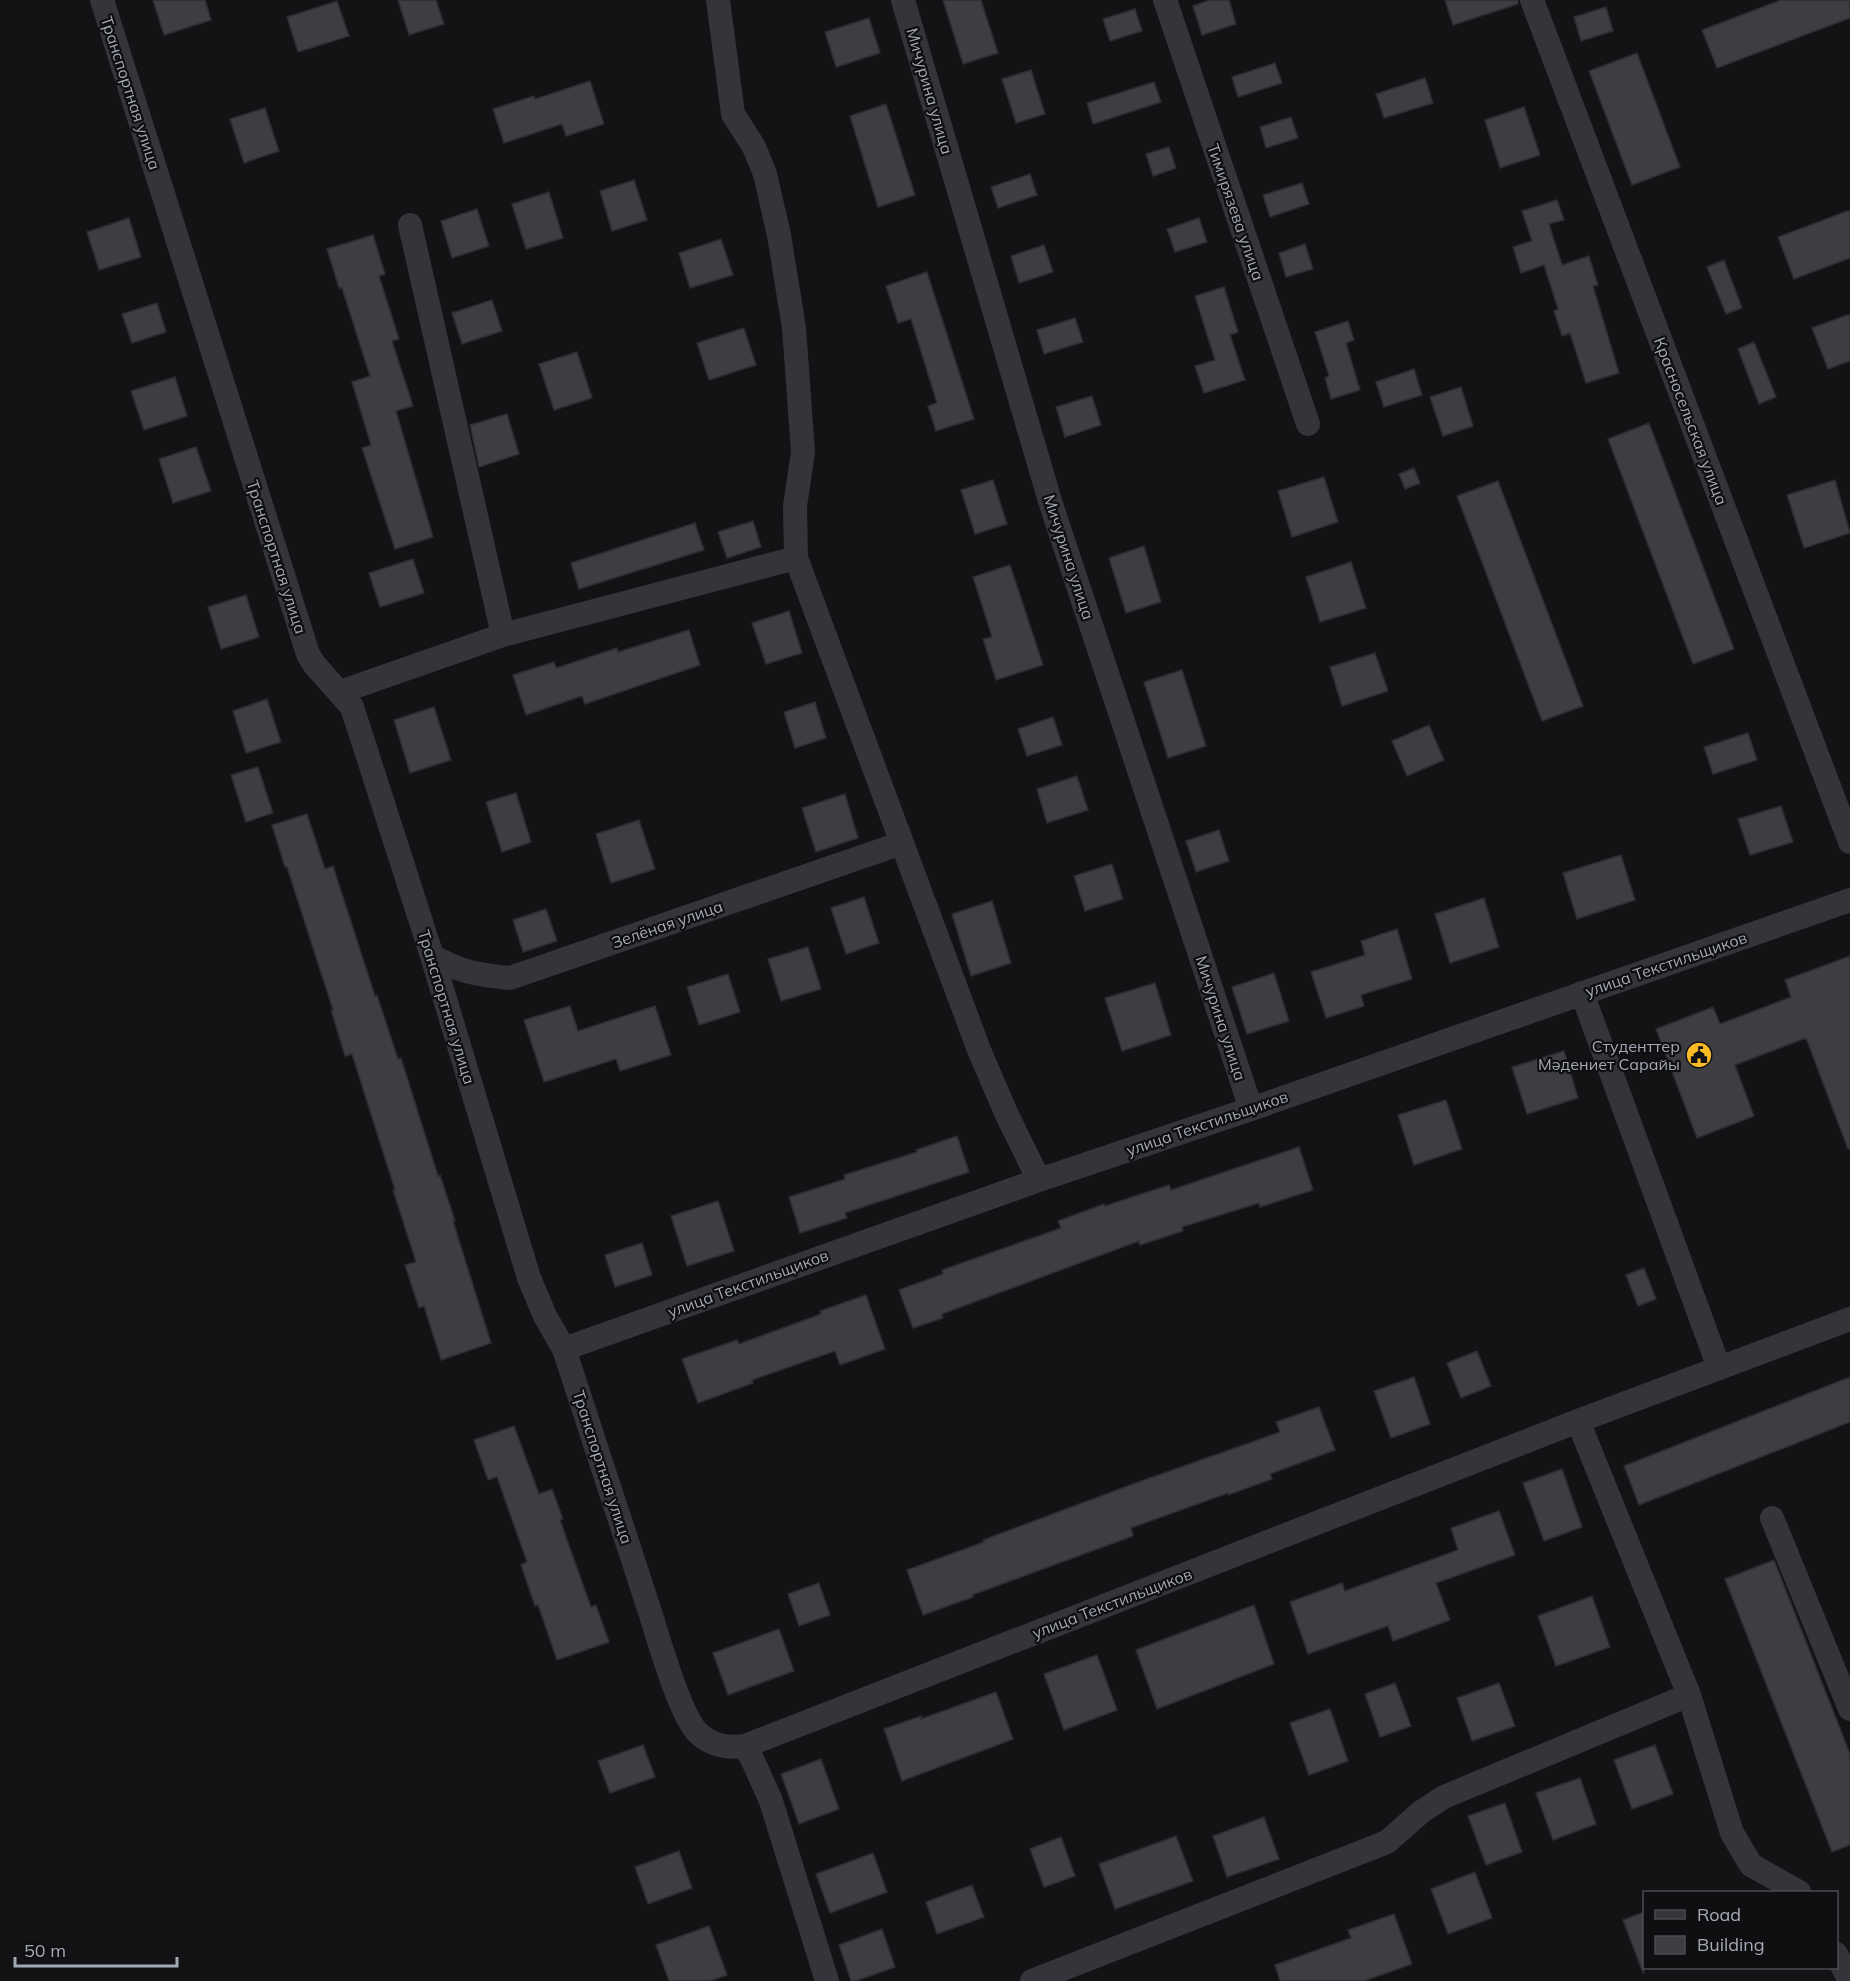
<svg xmlns="http://www.w3.org/2000/svg" width="1850" height="1981" font-family="Mulish,sans-serif">
  <rect width="100%" height="100%" fill="#131315"/>
  <path fill="#3d3e42" stroke="#2d2d31" stroke-width="1.5" d="M 153,0 L 205,0 L 211,20 L 164,35 Z
    M 398,0 L 436,0 L 444,24 L 409,35 Z
    M 943,0 L 981,0 L 998,53 L 963,64 Z
    M 1210,0 L 1229,0 L 1236,24 L 1202,35 L 1193,6 Z
    M 1445,0 L 1518,0 L 1518,4 L 1453,25 Z
    M 1781,0 L 1850,0 L 1850,18 L 1717,68 L 1702,30 Z
    M 337,1 L 349,36 L 298,52 L 287,17 Z
    M 1606,7 L 1613,31 L 1581,41 L 1574,17 Z
    M 1135,9 L 1142,31 L 1110,41 L 1103,19 Z
    M 869,18 L 880,53 L 836,67 L 825,32 Z
    M 1637,53 L 1680,167 L 1632,185 L 1589,71 Z
    M 1275,63 L 1282,83 L 1238,97 L 1232,77 Z
    M 1031,70 L 1045,114 L 1016,123 L 1002,79 Z
    M 1425,78 L 1433,103 L 1384,118 L 1376,94 Z
    M 590,81 L 604,124 L 566,136 L 562,124 L 504,143 L 493,109 L 534,96 L 535,99 Z
    M 1154,82 L 1161,102 L 1093,124 L 1087,103 Z
    M 886,104 L 915,195 L 878,207 L 850,116 Z
    M 1524,107 L 1540,155 L 1500,168 L 1485,120 Z
    M 265,108 L 279,151 L 244,163 L 230,119 Z
    M 1291,117 L 1298,138 L 1266,148 L 1260,127 Z
    M 1169,147 L 1176,168 L 1153,176 L 1146,154 Z
    M 1030,174 L 1037,195 L 998,208 L 991,187 Z
    M 634,180 L 647,220 L 612,231 L 600,191 Z
    M 1302,183 L 1309,204 L 1270,217 L 1263,195 Z
    M 549,192 L 563,238 L 526,249 L 512,204 Z
    M 1557,200 L 1564,220 L 1549,224 L 1562,265 L 1589,256 L 1598,285 L 1593,286 L 1619,373 L 1586,383 L 1570,333 L 1562,336 L 1554,311 L 1558,309 L 1544,265 L 1521,273 L 1513,247 L 1532,241 L 1522,211 Z
    M 477,209 L 489,246 L 452,258 L 441,221 Z
    M 1850,210 L 1850,258 L 1794,279 L 1778,237 Z
    M 129,218 L 141,257 L 99,270 L 87,232 Z
    M 1199,218 L 1207,242 L 1175,252 L 1167,229 Z
    M 373,235 L 385,274 L 379,276 L 399,339 L 392,341 L 413,406 L 396,411 L 433,537 L 395,549 L 362,448 L 371,445 L 352,382 L 370,376 L 342,288 L 339,288 L 327,249 Z
    M 721,239 L 733,275 L 690,288 L 679,253 Z
    M 1305,244 L 1313,269 L 1286,277 L 1279,253 Z
    M 1044,245 L 1053,272 L 1019,283 L 1011,256 Z
    M 1724,260 L 1742,308 L 1726,314 L 1707,267 Z
    M 927,272 L 974,419 L 936,431 L 928,406 L 937,403 L 911,319 L 898,323 L 886,286 Z
    M 1224,287 L 1238,332 L 1230,335 L 1245,380 L 1204,393 L 1195,366 L 1215,360 L 1195,296 Z
    M 492,300 L 502,331 L 462,344 L 452,313 Z
    M 157,303 L 166,332 L 132,343 L 122,314 Z
    M 1850,314 L 1850,361 L 1828,369 L 1812,328 Z
    M 1075,318 L 1083,342 L 1044,354 L 1037,330 Z
    M 1348,321 L 1354,340 L 1346,343 L 1360,390 L 1331,399 L 1325,378 L 1329,376 L 1315,332 Z
    M 744,328 L 756,365 L 709,380 L 697,343 Z
    M 1754,342 L 1776,397 L 1759,404 L 1738,349 Z
    M 577,352 L 592,398 L 554,410 L 539,364 Z
    M 1414,369 L 1422,395 L 1384,407 L 1376,382 Z
    M 175,377 L 187,416 L 144,430 L 131,391 Z
    M 1461,387 L 1473,426 L 1443,436 L 1430,397 Z
    M 1092,396 L 1101,425 L 1065,437 L 1056,407 Z
    M 507,414 L 519,454 L 479,467 L 470,425 Z
    M 1649,423 L 1734,649 L 1693,664 L 1608,439 Z
    M 196,447 L 211,491 L 173,503 L 159,459 Z
    M 1414,468 L 1420,483 L 1405,489 L 1399,474 Z
    M 1324,477 L 1338,522 L 1292,537 L 1278,491 Z
    M 993,480 L 1007,524 L 975,534 L 961,490 Z
    M 1835,480 L 1850,533 L 1804,548 L 1787,495 Z
    M 1498,481 L 1583,706 L 1542,721 L 1457,496 Z
    M 753,521 L 761,547 L 727,558 L 718,532 Z
    M 695,523 L 704,550 L 579,589 L 571,563 Z
    M 1144,546 L 1161,602 L 1126,613 L 1109,558 Z
    M 413,559 L 424,593 L 380,607 L 369,573 Z
    M 1351,562 L 1366,608 L 1320,622 L 1306,577 Z
    M 1010,565 L 1043,665 L 996,680 L 983,639 L 992,637 L 973,577 Z
    M 246,595 L 259,637 L 221,649 L 208,607 Z
    M 789,611 L 802,653 L 766,664 L 752,623 Z
    M 689,630 L 700,665 L 585,704 L 582,696 L 526,715 L 513,675 L 554,662 L 556,668 L 617,648 L 618,652 Z
    M 1375,653 L 1388,691 L 1342,706 L 1330,667 Z
    M 1182,670 L 1206,746 L 1168,758 L 1144,682 Z
    M 267,699 L 281,742 L 246,753 L 233,711 Z
    M 815,702 L 826,738 L 795,748 L 784,712 Z
    M 434,707 L 451,760 L 410,773 L 394,720 Z
    M 1053,717 L 1062,745 L 1027,756 L 1018,729 Z
    M 1429,725 L 1444,760 L 1407,776 L 1392,741 Z
    M 1748,733 L 1757,760 L 1713,774 L 1704,747 Z
    M 258,767 L 273,813 L 246,822 L 231,775 Z
    M 1077,776 L 1088,810 L 1047,823 L 1037,789 Z
    M 516,793 L 531,842 L 502,852 L 486,802 Z
    M 845,794 L 858,838 L 816,852 L 802,808 Z
    M 1781,806 L 1793,842 L 1750,855 L 1738,819 Z
    M 307,814 L 325,869 L 333,866 L 375,996 L 377,995 L 398,1059 L 401,1058 L 438,1176 L 440,1175 L 455,1221 L 453,1221 L 491,1343 L 441,1360 L 424,1306 L 419,1308 L 405,1265 L 416,1262 L 393,1190 L 395,1190 L 352,1054 L 345,1056 L 331,1010 L 333,1010 L 287,867 L 285,867 L 272,825 Z
    M 639,820 L 655,869 L 611,883 L 596,834 Z
    M 1219,830 L 1229,861 L 1196,872 L 1186,841 Z
    M 1621,855 L 1635,900 L 1577,919 L 1563,873 Z
    M 1112,864 L 1123,899 L 1085,911 L 1074,876 Z
    M 864,897 L 879,943 L 846,954 L 831,908 Z
    M 1484,898 L 1499,947 L 1450,963 L 1435,914 Z
    M 992,901 L 1011,963 L 971,976 L 952,914 Z
    M 546,909 L 557,941 L 523,952 L 513,920 Z
    M 1397,929 L 1412,979 L 1361,995 L 1364,1006 L 1326,1018 L 1311,972 L 1365,955 L 1361,941 Z
    M 808,947 L 821,989 L 781,1001 L 768,959 Z
    M 1850,956 L 1850,1149 L 1848,1149 L 1806,1038 L 1735,1065 L 1754,1116 L 1697,1138 L 1656,1029 L 1713,1007 L 1720,1024 L 1791,997 L 1785,980 Z
    M 1274,973 L 1289,1021 L 1247,1034 L 1232,987 Z
    M 728,974 L 740,1012 L 699,1025 L 687,987 Z
    M 1155,983 L 1171,1035 L 1122,1051 L 1105,998 Z
    M 570,1006 L 578,1031 L 655,1006 L 671,1055 L 620,1071 L 616,1059 L 544,1082 L 524,1020 Z
    M 1564,1051 L 1578,1098 L 1527,1114 L 1512,1067 Z
    M 1446,1100 L 1462,1149 L 1414,1165 L 1398,1115 Z
    M 957,1136 L 969,1172 L 845,1213 L 847,1218 L 800,1233 L 789,1197 L 845,1179 L 844,1175 L 917,1152 L 916,1150 Z
    M 1299,1147 L 1313,1190 L 1260,1207 L 1259,1203 L 1182,1227 L 1183,1231 L 1140,1245 L 1139,1241 L 942,1314 L 943,1318 L 913,1328 L 899,1290 L 943,1274 L 942,1270 L 1061,1228 L 1058,1221 L 1104,1204 L 1105,1206 L 1169,1185 L 1171,1190 Z
    M 718,1201 L 734,1251 L 687,1266 L 671,1216 Z
    M 642,1243 L 652,1275 L 615,1287 L 605,1255 Z
    M 1644,1268 L 1656,1299 L 1638,1306 L 1626,1275 Z
    M 866,1295 L 885,1349 L 840,1365 L 835,1351 L 752,1380 L 753,1383 L 698,1403 L 682,1359 L 737,1340 L 739,1344 L 821,1314 L 820,1311 Z
    M 1477,1351 L 1491,1386 L 1461,1398 L 1447,1363 Z
    M 1414,1377 L 1430,1424 L 1391,1438 L 1374,1391 Z
    M 1850,1377 L 1850,1422 L 1639,1505 L 1624,1466 Z
    M 1319,1407 L 1335,1450 L 1270,1474 L 1272,1479 L 1228,1495 L 1228,1493 L 1131,1528 L 1133,1536 L 972,1595 L 973,1597 L 923,1615 L 907,1570 L 984,1542 L 983,1540 L 1133,1484 L 1280,1432 L 1276,1422 Z
    M 514,1426 L 539,1494 L 552,1489 L 563,1519 L 560,1520 L 591,1607 L 596,1605 L 609,1642 L 557,1660 L 538,1605 L 535,1606 L 521,1565 L 527,1562 L 497,1477 L 488,1480 L 474,1440 Z
    M 1562,1469 L 1582,1527 L 1544,1541 L 1523,1483 Z
    M 1499,1511 L 1515,1555 L 1436,1583 L 1450,1620 L 1393,1641 L 1388,1626 L 1308,1654 L 1290,1602 L 1342,1583 L 1345,1591 L 1458,1550 L 1451,1528 Z
    M 1774,1560 L 1850,1754 L 1850,1845 L 1832,1852 L 1725,1579 Z
    M 819,1583 L 830,1615 L 799,1626 L 788,1594 Z
    M 1592,1596 L 1610,1647 L 1556,1666 L 1538,1616 Z
    M 1254,1605 L 1274,1664 L 1157,1709 L 1136,1650 Z
    M 779,1629 L 794,1671 L 728,1695 L 713,1653 Z
    M 1097,1655 L 1117,1710 L 1064,1730 L 1044,1674 Z
    M 1395,1683 L 1411,1726 L 1380,1737 L 1365,1694 Z
    M 1499,1683 L 1515,1726 L 1472,1741 L 1457,1698 Z
    M 996,1692 L 1013,1739 L 902,1781 L 884,1729 L 921,1716 L 921,1719 Z
    M 1330,1709 L 1348,1761 L 1309,1775 L 1290,1723 Z
    M 643,1745 L 655,1777 L 610,1793 L 598,1761 Z
    M 1655,1745 L 1673,1794 L 1632,1809 L 1614,1760 Z
    M 821,1759 L 839,1809 L 799,1824 L 781,1774 Z
    M 1580,1778 L 1596,1824 L 1553,1840 L 1536,1793 Z
    M 1505,1803 L 1522,1852 L 1486,1865 L 1468,1816 Z
    M 1264,1817 L 1279,1859 L 1227,1877 L 1213,1836 Z
    M 1176,1836 L 1193,1881 L 1115,1909 L 1099,1864 Z
    M 1061,1837 L 1075,1876 L 1044,1887 L 1030,1849 Z
    M 679,1851 L 692,1888 L 648,1904 L 635,1867 Z
    M 873,1853 L 887,1892 L 830,1913 L 816,1874 Z
    M 1475,1872 L 1492,1918 L 1448,1934 L 1431,1889 Z
    M 972,1885 L 984,1917 L 937,1934 L 926,1902 Z
    M 1644,1912 L 1644,1973 L 1643,1973 L 1623,1920 Z
    M 1394,1914 L 1412,1964 L 1364,1981 L 1280,1981 L 1275,1965 L 1351,1938 L 1348,1930 Z
    M 709,1926 L 727,1975 L 710,1981 L 669,1981 L 656,1945 Z
    M 882,1929 L 895,1967 L 856,1981 L 851,1981 L 839,1945 Z"/>
  <g fill="none" stroke-linecap="round" stroke-linejoin="round">
    <path stroke="#34353a" stroke-width="24" d="M 102,0 L 308,654 L 314,664 L 352,707 L 432,956 L 529,1278 L 545,1316 L 564,1349 C 593,1437 622,1526 651,1615 C 659,1641 680,1715 698,1733 C 712,1746 727,1748 745,1746 L 754,1763 L 771,1801 L 827,1981
      M 718,0 L 733,114 L 754,147 L 765,174 L 779,235 L 794,328 L 803,452 L 795,506 L 796,558 L 979,1050 L 1007,1115 L 1039,1180
      M 903,0 L 1050,501 L 1251,1109
      M 1165,0 L 1308,424
      M 1532,0 L 1850,842
      M 410,225 L 503,635
      M 340,692 L 503,635 L 796,558
      M 432,956 C 460,972 478,975 510,978 L 902,843
      M 1582,993 L 1719,1368
      M 564,1349 L 1039,1180 L 1251,1109 L 1850,900
      M 1578,1421 L 1689,1695
      M 1772,1518 L 1850,1709
      M 745,1746 L 1578,1421 L 1850,1319
      M 1836,1954 L 1850,1981
      M 1032,1981 L 1387,1842 L 1421,1812 L 1444,1797 L 1689,1695 L 1732,1833 L 1751,1865 L 1799,1892"/>
  </g>
  <defs>
    <g id="civic-disc" transform="scale(1.35)"><circle r="9.5" fill="#fabb27" stroke="#0f0e10"/><path d="M-.6-6.5H3V-4.5H.6V-3L4-1V1h2V6H-6V1h2V-1L-.6-3ZM-1.2 2.5V6h2.4V2.5Z" fill="#111"/></g>
  </defs>
  <g fill-rule="evenodd">
    <use href="#civic-disc" x="1699" y="1055"/>
  </g>
  <g text-anchor="middle" dominant-baseline="central" stroke-width="4.5" stroke-linejoin="round" paint-order="stroke">
    <g font-size="16" fill="#a4a9b6" stroke="#0f0e10">
      <text transform="translate(930 91) rotate(74)">Мичурина улица</text>
      <text transform="translate(131 93) rotate(72)">Транспортная улица</text>
      <text transform="translate(1236 212) rotate(71)">Тимирязева улица</text>
      <text transform="translate(1691 421) rotate(69)">Красносельская улица</text>
      <text transform="translate(277 557) rotate(72)">Транспортная улица</text>
      <text transform="translate(1069 557) rotate(72)">Мичурина улица</text>
      <text transform="translate(667 924) rotate(-19)">Зелёная улица</text>
      <text transform="translate(1666 964) rotate(-19)">улица Текстильщиков</text>
      <text transform="translate(447 1007) rotate(73)">Транспортная улица</text>
      <text transform="translate(1221 1018) rotate(72)">Мичурина улица</text>
      <text transform="translate(1207 1123) rotate(-19)">улица Текстильщиков</text>
      <text transform="translate(748 1283) rotate(-20)">улица Текстильщиков</text>
      <text transform="translate(603 1467) rotate(72)">Транспортная улица</text>
      <text transform="translate(1112 1603) rotate(-21)">улица Текстильщиков</text>
    </g>
    <g font-size="16" fill="#a4a9b6" stroke="#0f0e10" text-anchor="end">
      <text x="1680" y="1046">Студенттер<tspan x="1680" dy="18">Мәдениет Сарайы</tspan></text>
    </g>
  </g>
  <rect x="1643" y="1891" width="195" height="78" fill="#0f0e10" stroke="#4b4c52" stroke-width="1.5"/>
  <rect x="1655" y="1910" width="30" height="9" fill="#34353a" stroke="#4b4c52" stroke-width="1.5"/>
  <text x="1697" y="1921" font-size="18" fill="#a4a9b6">Road</text>
  <rect x="1655" y="1936" width="30" height="18" fill="#3d3e42" stroke="#4b4c52" stroke-width="1.5"/>
  <text x="1697" y="1951" font-size="18" fill="#a4a9b6">Building</text>
  <path d="M15 1957v9h162v-9" fill="none" stroke="#a4a9b6" stroke-width="3"/>
  <text x="24" y="1957" font-size="18" fill="#a4a9b6" stroke="#0f0e10" stroke-width="4.5" paint-order="stroke">50 m</text>
</svg>
